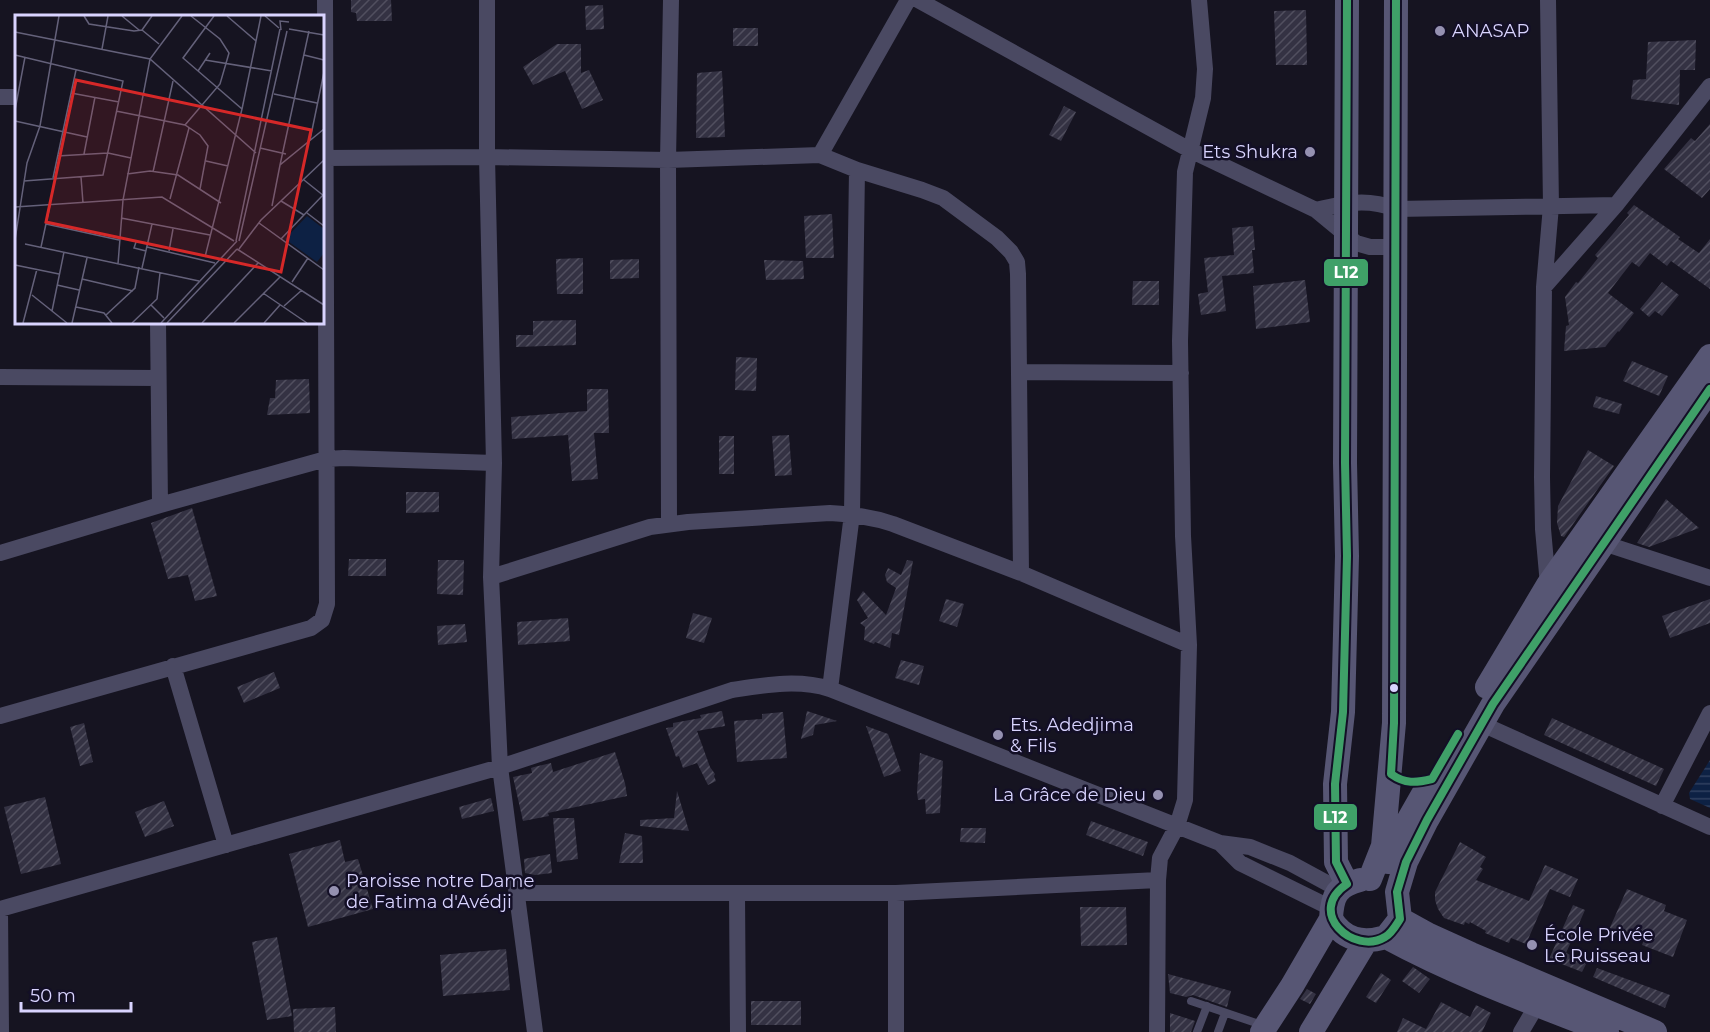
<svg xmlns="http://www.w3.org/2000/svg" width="1710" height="1032" font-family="Montserrat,sans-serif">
  <defs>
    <pattern id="water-rules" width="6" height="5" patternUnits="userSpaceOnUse" patternTransform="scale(1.5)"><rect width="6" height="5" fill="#0d2144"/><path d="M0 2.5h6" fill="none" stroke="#304060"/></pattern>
    <pattern id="building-hatch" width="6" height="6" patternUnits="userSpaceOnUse" patternTransform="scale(1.5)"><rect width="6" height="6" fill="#343243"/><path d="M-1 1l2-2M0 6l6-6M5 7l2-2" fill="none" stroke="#514f5f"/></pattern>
  </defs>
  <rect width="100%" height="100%" fill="#161421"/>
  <path fill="url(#water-rules)" d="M 1710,760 L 1710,808 L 1690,799 L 1689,793 Z"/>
  <path fill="url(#building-hatch)" d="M 351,0 L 391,0 L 392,21 L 357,21 L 356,13 L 351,12 Z
    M 603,5 L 604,29 L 586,30 L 585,6 Z
    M 1306,10 L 1307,65 L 1276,65 L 1274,11 Z
    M 733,28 L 758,28 L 758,46 L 733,46 Z
    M 1696,40 L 1695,70 L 1680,70 L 1679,105 L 1631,99 L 1633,80 L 1646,79 L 1648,42 Z
    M 557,44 L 581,44 L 581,73 L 589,70 L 603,100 L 582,109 L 565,71 L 533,85 L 523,67 Z
    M 722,71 L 725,137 L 696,138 L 697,73 Z
    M 1064,106 L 1076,112 L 1061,141 L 1049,135 Z
    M 1710,124 L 1710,189 L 1702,198 L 1664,169 L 1691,138 L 1695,141 Z
    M 1634,205 L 1680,237 L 1678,239 L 1699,253 L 1710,239 L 1710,289 L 1671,261 L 1667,266 L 1650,253 L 1639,267 L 1632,262 L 1608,293 L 1634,313 L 1619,332 L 1618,331 L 1605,347 L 1564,351 L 1566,326 L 1569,325 L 1565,297 L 1576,282 L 1578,283 L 1598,258 L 1595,255 L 1629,215 L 1627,213 Z
    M 832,214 L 834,258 L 806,258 L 804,216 Z
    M 1253,226 L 1255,250 L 1252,250 L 1254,273 L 1222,276 L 1226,311 L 1201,315 L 1198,294 L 1208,292 L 1204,258 L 1234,255 L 1232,228 Z
    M 583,258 L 583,294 L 557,294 L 556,259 Z
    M 639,259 L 639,278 L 610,279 L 610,260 Z
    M 764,260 L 803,261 L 804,279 L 766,280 Z
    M 1305,280 L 1310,322 L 1256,329 L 1253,286 Z
    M 1133,281 L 1159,281 L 1159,305 L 1132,305 Z
    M 1662,282 L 1679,295 L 1662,316 L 1655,311 L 1649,317 L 1640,309 Z
    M 576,320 L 576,345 L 516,347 L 516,335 L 533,335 L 533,321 Z
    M 736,357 L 757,358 L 756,391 L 735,390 Z
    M 1632,361 L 1668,376 L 1659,396 L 1623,381 Z
    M 309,379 L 310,413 L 267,415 L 270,398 L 275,398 L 276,380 Z
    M 587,389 L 608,389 L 609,433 L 594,433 L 598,479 L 572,481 L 568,435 L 512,439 L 511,417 L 587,411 Z
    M 1596,396 L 1622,404 L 1619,414 L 1593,407 Z
    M 789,435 L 792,475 L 775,476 L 772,436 Z
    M 719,436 L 734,436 L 734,474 L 719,474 Z
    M 1588,450 L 1614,466 L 1564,537 L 1561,536 L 1557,523 L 1558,506 Z
    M 406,492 L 439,492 L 439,512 L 406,513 Z
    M 1666,499 L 1699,528 L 1649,547 L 1637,543 Z
    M 192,508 L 217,596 L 195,601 L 188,575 L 168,579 L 151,523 Z
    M 349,559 L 386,559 L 386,576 L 348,576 Z
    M 438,560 L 464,560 L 463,595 L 437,594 Z
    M 907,560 L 913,561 L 899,635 L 892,633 L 890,648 L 875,642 L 874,644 L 864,640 L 865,627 L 860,623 L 868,618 L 857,600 L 863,591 L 886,615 L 896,588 L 887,582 L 885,575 L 888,568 L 901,575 Z
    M 946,599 L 964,604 L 957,627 L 939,621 Z
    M 1710,599 L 1710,623 L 1670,638 L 1662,616 Z
    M 693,613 L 712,618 L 704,643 L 686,638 Z
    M 568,618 L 570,641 L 518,645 L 517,622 Z
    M 465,624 L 467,642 L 438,645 L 437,626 Z
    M 901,660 L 924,666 L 919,685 L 895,678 Z
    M 274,672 L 280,688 L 244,703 L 237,687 Z
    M 722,711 L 725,726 L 697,731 L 710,767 L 715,774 L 714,776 L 716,781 L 708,785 L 697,763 L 683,768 L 679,756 L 676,757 L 666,728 L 673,727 L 673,723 L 701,718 L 700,715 Z
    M 807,711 L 837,721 L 815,725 L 813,735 L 801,739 Z
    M 783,712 L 787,758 L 737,762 L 734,721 L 762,719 L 762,714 Z
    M 1552,718 L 1664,769 L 1656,786 L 1544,735 Z
    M 84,723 L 93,762 L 80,766 L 70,727 Z
    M 866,726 L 888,734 L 901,771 L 884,777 Z
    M 615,752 L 625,783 L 627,796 L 548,813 L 549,816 L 523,821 L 513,777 L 532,773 L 531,768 L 534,767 L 551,763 L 553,772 Z
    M 920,753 L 943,761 L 940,813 L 926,814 L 925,799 L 918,800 L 917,792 Z
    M 677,791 L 689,831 L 640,826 L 640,820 L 674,818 Z
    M 45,797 L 61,864 L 21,874 L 4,807 Z
    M 491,798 L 494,811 L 462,819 L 459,807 Z
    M 164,801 L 174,826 L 145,837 L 135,812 Z
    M 553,818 L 574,818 L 578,859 L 557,862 Z
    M 1091,821 L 1148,842 L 1143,856 L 1086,835 Z
    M 961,828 L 986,828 L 985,843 L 960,842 Z
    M 625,833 L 642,836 L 643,863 L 619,863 Z
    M 340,840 L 345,862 L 358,859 L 373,909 L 308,927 L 289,854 Z
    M 1460,842 L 1486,857 L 1480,867 L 1483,869 L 1476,880 L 1529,901 L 1545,865 L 1578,879 L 1570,897 L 1550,889 L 1526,944 L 1511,938 L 1509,943 L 1485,933 L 1486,931 L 1470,922 L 1469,924 L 1465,922 L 1464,925 L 1444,918 L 1438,909 L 1435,900 L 1435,892 Z
    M 550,854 L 552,873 L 535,875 L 525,873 L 524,859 Z
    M 1627,889 L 1666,905 L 1664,911 L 1687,920 L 1673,957 L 1642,945 L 1644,939 L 1621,930 L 1618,936 L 1608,932 Z
    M 1573,905 L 1585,910 L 1566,953 L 1587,962 L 1582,972 L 1549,959 Z
    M 1080,907 L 1126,907 L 1127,945 L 1081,946 Z
    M 277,937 L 292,1016 L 267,1020 L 252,942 Z
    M 506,949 L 510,990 L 443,996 L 440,955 Z
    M 1413,967 L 1430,979 L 1419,993 L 1402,981 Z
    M 1597,968 L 1670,995 L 1665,1008 L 1593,977 Z
    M 1381,973 L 1391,980 L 1376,1003 L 1366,997 Z
    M 1168,974 L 1231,991 L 1227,1007 L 1193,995 L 1186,997 L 1170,993 Z
    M 1307,989 L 1316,994 L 1310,1004 L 1300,999 Z
    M 751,1001 L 801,1001 L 801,1025 L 751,1025 Z
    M 1441,1002 L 1470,1017 L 1476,1005 L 1491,1013 L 1482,1032 L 1397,1032 L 1403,1018 L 1426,1029 Z
    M 335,1007 L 336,1032 L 294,1032 L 293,1009 Z
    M 1170,1013 L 1195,1021 L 1191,1032 L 1170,1032 Z"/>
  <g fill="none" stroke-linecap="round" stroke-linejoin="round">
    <path stroke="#4a4962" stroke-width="8" d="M 1191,1001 L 1265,1026
      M 1197,1032 L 1207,1006
      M 1218,1032 L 1225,1013"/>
    <path stroke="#4a4962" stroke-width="16" d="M 487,0 L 487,157 L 494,463 L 491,577 L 500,767 L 535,1032
      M 918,0 L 1190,150 L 1316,210 L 1356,243 L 1370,247 L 1396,247
      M 0,97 L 16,97
      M 820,155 L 908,0
      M 325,158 L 487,157 L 668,160 L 820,155 L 857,170 L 922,190 L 943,198 L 997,238 L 1011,252 L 1017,262 L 1018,274 L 1021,573
      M 1316,210 C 1346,203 1366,198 1396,209 L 1616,205
      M 1544,287 L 1551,206 L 1548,0
      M 158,322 L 160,505
      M 1020,372 L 1181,373
      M 0,377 L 158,378
      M 669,524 L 668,160 L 671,0
      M 1603,543 L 1710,578
      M 0,553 L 160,505 L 326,459 L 344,458 L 494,463
      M 491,577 L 650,527 L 688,522 L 830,513 C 852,514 872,517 893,524 L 1021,573 L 1189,645
      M 1548,585 L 1543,529 L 1542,477 L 1544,287 L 1616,205 L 1710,86
      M 173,666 L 226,845
      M 830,689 L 852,514 L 857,170
      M 0,716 L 311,628 L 322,620 L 327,604 L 325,0
      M 1482,724 L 1710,827
      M 1662,806 L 1710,713
      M 1220,843 L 1240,863 L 1331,908
      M 516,893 L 896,893 L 1158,880
      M 737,893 L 738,1032
      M 0,909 L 500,767 L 732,690 C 765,685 798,679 830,689 L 1220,843 L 1250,847 L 1290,863 L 1338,889
      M 0,909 L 1,1032
      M 896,1032 L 896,893
      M 1157,1032 L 1158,880 L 1160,858 L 1177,826 L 1185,800 L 1189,645 L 1183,536 L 1180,341 L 1185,172 L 1203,98 L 1205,69 L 1199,0
      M 1521,1032 L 1537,1005"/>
    <path stroke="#575674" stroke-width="24" d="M 1347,0 L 1345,463 L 1347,556 L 1343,712 L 1335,784 L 1336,862 L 1347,884
      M 1487,687 L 1548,585 L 1710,356
      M 1388,862 L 1401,833 L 1426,789
      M 1370,879 L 1383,846 L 1394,723 L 1396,0
      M 1331,919 C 1344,940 1362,944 1386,937 L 1400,919 L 1397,892 L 1406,862 L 1427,820 L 1493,704 L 1710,389
      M 1400,919 L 1429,935 L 1471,954 L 1655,1032
      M 1386,937 C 1456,975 1532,1003 1607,1032
      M 1262,1032 L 1292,986 L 1331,919 C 1332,895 1337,886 1360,880
      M 1311,1032 L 1366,941"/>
    <g stroke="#130f26" stroke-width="12">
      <path id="bus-1" d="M 1347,0 L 1345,463 L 1347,556 L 1343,712 L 1335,784 L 1336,862 L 1347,884 C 1305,912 1354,956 1385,937 C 1392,933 1396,925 1400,919 L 1397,892 L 1406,862 L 1427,820 L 1493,704 L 1710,389
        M 1396,0 L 1394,723 L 1391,774 C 1405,784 1416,783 1432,779 L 1458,734"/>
    </g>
    <use href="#bus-1" stroke="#3fa068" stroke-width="8"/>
  </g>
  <g fill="#9591b1" stroke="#130f26" stroke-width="2">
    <circle cx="1440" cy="31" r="6"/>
    <circle cx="1310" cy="152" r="6"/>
    <circle cx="998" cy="735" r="6"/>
    <circle cx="1158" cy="795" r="6"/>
    <circle cx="334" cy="891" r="6"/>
    <circle cx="1532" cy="945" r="6"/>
  </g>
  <circle fill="#d9d4ff" stroke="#130f26" stroke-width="2" cx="1394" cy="688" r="5"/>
  <g text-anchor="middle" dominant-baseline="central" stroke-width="5" stroke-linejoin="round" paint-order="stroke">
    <g font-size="18" fill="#d9d4ff" stroke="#130f26" text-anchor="start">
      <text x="1452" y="31">ANASAP</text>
      <text x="1298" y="152" text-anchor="end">Ets Shukra</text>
      <text x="1010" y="725">Ets. Adedjima<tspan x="1010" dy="21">&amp; Fils</tspan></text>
      <text x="1146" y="795" text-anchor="end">La Grâce de Dieu</text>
      <text x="346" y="881">Paroisse notre Dame<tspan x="346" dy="21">de Fatima d'Avédji</tspan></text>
      <text x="1544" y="935">École Privée<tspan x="1544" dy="21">Le Ruisseau</tspan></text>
    </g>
  </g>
  <g transform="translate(15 15)">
    <rect width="309" height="309" fill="#161421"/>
    <path d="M 292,201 L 309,214 L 309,238 L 302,247 L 270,224 Z" fill="#0d2144"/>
    <path fill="none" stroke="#64617a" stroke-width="1.5" d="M 69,1 L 74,9 L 119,16 L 127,15 L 137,1M 107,1 L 124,15M 212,1 L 241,26 L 227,94M 250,1 L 264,13M 274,14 L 309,20M 127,15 L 144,29M 266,15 L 265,6 L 274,7M 0,17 L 135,44 L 241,138M 241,26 L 246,1M 87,34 L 93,1M 0,40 L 108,66 L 88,160 L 9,166M 289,40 L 309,45M 190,45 L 257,56M 183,56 L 195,38M 56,78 L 104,87M 259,79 L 302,88M 0,95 L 10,42M 101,96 L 170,110 L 185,120 L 193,131 L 185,174M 0,106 L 72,122M 170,110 L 205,69 L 214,38 L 205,24 L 176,1M 295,125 L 309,57M 245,133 L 271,139M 69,139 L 80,82M 42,141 L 93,138 L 116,143M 191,146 L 213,151M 265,150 L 294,16M 138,157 L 158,66M 112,159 L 135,156 L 163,160 L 206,188M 66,162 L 68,188M 38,163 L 61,55M 289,165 L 309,181M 155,184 L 174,113M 266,186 L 289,200M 257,191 L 265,150 L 309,114M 0,192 L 147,182 L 219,226M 292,198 L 309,211M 106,203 L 195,220M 244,208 L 309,255M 31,209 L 104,225M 266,224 L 308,180M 0,225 L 12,148 L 25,111 L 44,1M 221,226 L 265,14M 224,226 L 272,16M 121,227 L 119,233 L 131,236M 10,229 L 184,266M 26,232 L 35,190M 132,232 L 200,248M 222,234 L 309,290M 224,234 L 246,205 L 309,145M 154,236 L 158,214M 190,242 L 227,94 L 168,43 L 199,1M 103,249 L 108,185 L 135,44 L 167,1M 0,250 L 44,259M 127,253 L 137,209M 67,264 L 118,276M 277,267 L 293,243M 42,270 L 64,275M 248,278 L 292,308M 17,280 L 52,308M 136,290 L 149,303M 269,291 L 287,275M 61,292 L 89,298 L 97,308M 37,296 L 49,237M 91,300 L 120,273 L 124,252M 8,308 L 22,254M 57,308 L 72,243M 117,308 L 142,284 L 145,258M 146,308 L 222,226M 152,308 L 222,234M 187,308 L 243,248M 219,308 L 265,262M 249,308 L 265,290"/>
    <path fill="#d62828" fill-opacity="0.15" stroke="#d62828" stroke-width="3" d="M 61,65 L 296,115 L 266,257 L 31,207 Z"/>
    <rect width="309" height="309" fill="none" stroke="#d9d4ff" stroke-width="3"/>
  </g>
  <g stroke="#130f26" stroke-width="2">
    <rect x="1323" y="258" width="46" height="29" rx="6" fill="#3fa068"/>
    <rect x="1313" y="803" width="45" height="28" rx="6" fill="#3fa068"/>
  </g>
  <g font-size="16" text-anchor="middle" font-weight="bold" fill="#fff">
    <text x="1346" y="278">L12</text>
    <text x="1335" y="823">L12</text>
  </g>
  <path d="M21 1002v9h110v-9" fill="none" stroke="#d9d4ff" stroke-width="3"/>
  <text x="30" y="1002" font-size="18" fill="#d9d4ff" stroke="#130f26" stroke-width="4.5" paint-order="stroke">50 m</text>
</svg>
